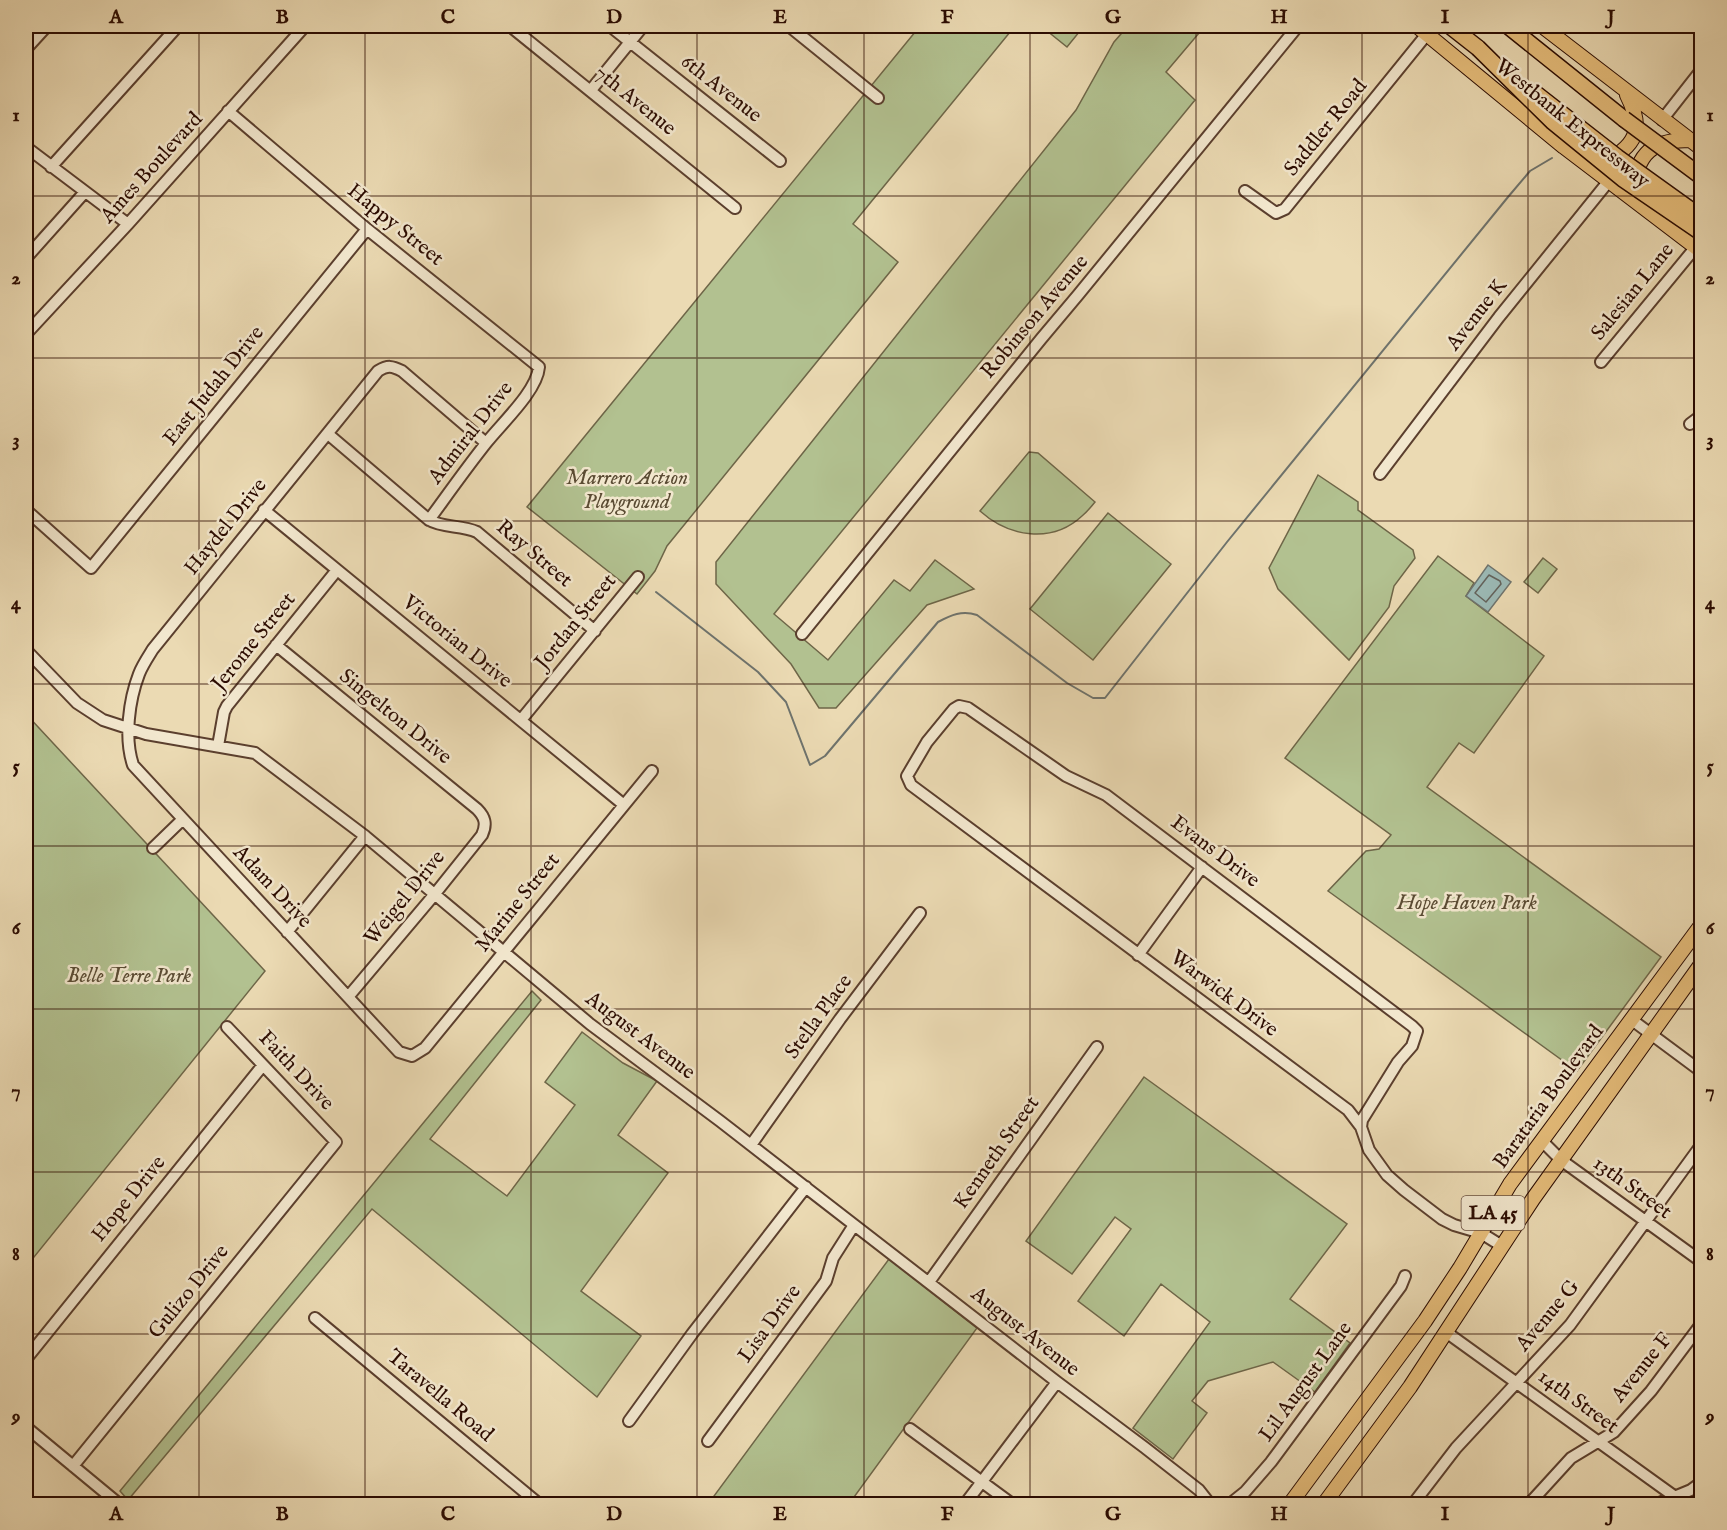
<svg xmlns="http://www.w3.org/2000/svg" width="1727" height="1530" font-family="'IM FELL English',serif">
  <rect width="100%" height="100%" fill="#ebdab3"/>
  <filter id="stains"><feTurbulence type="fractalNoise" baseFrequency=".00333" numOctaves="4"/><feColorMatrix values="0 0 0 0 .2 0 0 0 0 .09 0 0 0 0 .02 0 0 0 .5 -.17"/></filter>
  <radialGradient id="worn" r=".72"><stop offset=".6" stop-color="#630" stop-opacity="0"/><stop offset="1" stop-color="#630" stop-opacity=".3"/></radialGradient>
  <path fill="#b2c190" stroke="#6e6648" stroke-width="1.5" d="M 920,26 L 1015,26 L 853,224 L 898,262 L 667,546 L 655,571 L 637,594 L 527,507 Z
    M 1041,26 L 1084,26 L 1067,47 Z
    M 1128,26 L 1205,26 L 1166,72 L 1195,100 L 774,614 L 828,660 L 894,580 L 910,591 L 935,560 L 974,589 L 927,605 L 836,708 L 819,708 L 791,664 L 716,584 L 716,562 L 1076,110 L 1114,42 Z
    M 1029,452 L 1038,453 L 1095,502 C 1091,507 1087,512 1082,516 C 1052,544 1009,537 980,511 Z
    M 1318,475 L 1358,502 L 1358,510 L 1413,550 L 1415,558 L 1394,586 L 1389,607 L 1349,660 L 1278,589 L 1269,568 Z
    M 1108,513 L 1171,564 L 1093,660 L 1030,609 Z
    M 1438,556 L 1474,583 L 1466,596 L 1544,656 L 1474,753 L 1459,743 L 1427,787 L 1661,957 L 1577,1071 L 1328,891 L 1366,851 L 1379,849 L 1391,835 L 1285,758 Z
    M 1543,558 L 1557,569 L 1538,593 L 1524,582 Z
    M 26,714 L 265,971 L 26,1267 Z
    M 532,991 L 541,1000 L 430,1139 L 507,1196 L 575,1105 L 545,1082 L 582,1032 L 623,1063 L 657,1081 L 618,1135 L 668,1173 L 581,1291 L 641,1336 L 597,1397 L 372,1209 L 128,1500 L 120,1491 Z
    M 1144,1077 L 1347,1224 L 1290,1299 L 1350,1343 L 1315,1392 L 1273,1362 L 1208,1381 L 1192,1401 L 1207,1413 L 1173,1459 L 1133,1428 L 1210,1322 L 1161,1284 L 1124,1336 L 1078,1301 L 1131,1229 L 1115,1217 L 1072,1274 L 1026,1241 Z
    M 889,1259 L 977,1328 L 849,1504 L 725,1504 L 714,1496 Z"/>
  <path fill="#9bb9b5" stroke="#6e736d" stroke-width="1.5" d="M 1488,565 L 1511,582 L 1488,612 L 1466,596 Z"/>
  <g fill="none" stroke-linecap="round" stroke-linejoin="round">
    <path stroke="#63625b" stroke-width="1.5" d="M 1489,575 L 1500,581 L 1501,584 L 1486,602 L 1475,593 Z"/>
    <path stroke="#6e736d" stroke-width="2" d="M 656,592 L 758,672 L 786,702 L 810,765 L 825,756 L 938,622 C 951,615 962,610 977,615 L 1067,683 L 1093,698 L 1105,698 L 1227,542 L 1508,197 L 1530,171 L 1552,158"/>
    <g stroke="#5b3f2e" stroke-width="14">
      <path id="minor" d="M 510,26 L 735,208
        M 610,26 L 780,161
        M 789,26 L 878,98
        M 26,49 L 47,26
        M 591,90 L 643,26
        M 228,111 L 367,229 L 539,367 C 537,391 502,423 487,442 C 467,467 448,494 429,520
        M 1662,120 L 1702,69
        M 26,147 L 128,224
        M 51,167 L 178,26
        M 1245,191 L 1276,213 L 1285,209 L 1427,34
        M 26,258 L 85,192
        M 26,334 L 128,224 L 305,26
        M 1601,362 L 1695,248
        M 1690,424 L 1702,415
        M 328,434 L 429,520 C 443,528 461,525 477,532 L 595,631
        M 486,443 L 402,371 C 392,366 388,365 378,371 L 153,649 C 148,657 142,666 139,674 C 129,700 124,738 133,765 L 399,1052 L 412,1056 L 425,1048 L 652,771
        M 1380,474 L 1499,317 L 1608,182
        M 26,510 L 91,568 L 367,229
        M 264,510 L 624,805
        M 802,634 L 1041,339 L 1078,295 L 1298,26
        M 276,645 L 477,809 C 485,817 487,824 482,835 L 434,895 L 348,997
        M 26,650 L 77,703 L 103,720 L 146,734 L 255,753 L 365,836 L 590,1024 L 720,1121 L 1057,1382 L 1144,1447 L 1199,1490 L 1210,1504
        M 521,720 L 638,577
        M 218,746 L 224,712 L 227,706 L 337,570
        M 153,848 L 183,819
        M 287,932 L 365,836
        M 1138,955 L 1202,867
        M 1632,1020 L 1702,1072
        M 1361,1127 L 1362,1120 L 1398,1062 L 1412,1046 L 1417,1031 L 1412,1026 L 1106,795 L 1066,776 L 968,708 L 959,706 L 954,709 L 927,742 L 907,776 L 911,785 L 1348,1110 L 1361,1127 L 1369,1150 L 1387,1175 L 1404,1190 L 1442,1219 L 1454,1225 L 1481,1233 L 1502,1246
        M 1542,1141 L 1561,1160 L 1702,1262
        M 751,1145 L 840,1019 L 920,913
        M 929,1282 L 1097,1047
        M 315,1318 L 539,1504
        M 1446,1332 L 1685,1504
        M 26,1359 L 263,1065
        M 629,1421 L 692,1334 L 806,1187
        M 26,1427 L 119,1504
        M 910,1429 L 1012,1504
        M 708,1441 L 826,1281 L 833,1258 L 854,1225
        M 73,1466 L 336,1142 L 227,1027
        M 965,1504 L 1057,1382
        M 1230,1504 L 1245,1492 L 1271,1462 L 1401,1286 L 1405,1276
        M 1413,1504 L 1456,1448 L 1570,1325 L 1702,1144
        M 1529,1504 L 1571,1458 L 1614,1432 L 1651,1391 L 1702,1323
        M 1657,1504 L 1691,1490 L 1702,1482"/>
    </g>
    <g stroke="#2b0b01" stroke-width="16">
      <path id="major" d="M 1417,26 L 1564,147 L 1702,252
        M 1542,26 L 1702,149
        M 1608,160 C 1640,143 1642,125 1627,95
        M 1635,182 C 1639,148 1660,140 1690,140
        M 1290,1504 L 1425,1321 L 1460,1268 L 1510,1184 L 1702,924
        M 1324,1504 L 1410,1387 L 1533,1199 L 1702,963"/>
    </g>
    <g stroke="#2b0b01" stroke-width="18">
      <path id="highway" d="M 1450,26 L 1478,48
        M 1508,26 L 1624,119"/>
    </g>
    <use href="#minor" stroke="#f2e7ce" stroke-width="10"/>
    <use href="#major" stroke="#e6bd7a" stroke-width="14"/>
    <use href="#highway" stroke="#e6bd7a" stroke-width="15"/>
    <g stroke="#2b0b01" stroke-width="18" stroke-linecap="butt">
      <path id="highway-bridge" d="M 1478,48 L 1553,122 L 1623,179 L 1702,233
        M 1535,93 L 1617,157 L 1702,218
        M 1624,119 L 1702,177"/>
    </g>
    <use href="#highway-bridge" stroke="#e6bd7a" stroke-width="15"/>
  </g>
  <path fill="none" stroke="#2b0b01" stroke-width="1.5" stroke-opacity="0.55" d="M 199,26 L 199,1504M 365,26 L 365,1504M 531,26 L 531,1504M 697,26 L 697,1504M 864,26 L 864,1504M 1030,26 L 1030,1504M 1196,26 L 1196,1504M 1362,26 L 1362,1504M 1528,26 L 1528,1504M 26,196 L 1702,196M 26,358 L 1702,358M 26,521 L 1702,521M 26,684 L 1702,684M 26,846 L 1702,846M 26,1009 L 1702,1009M 26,1172 L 1702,1172M 26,1334 L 1702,1334"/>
  <g text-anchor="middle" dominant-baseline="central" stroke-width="5" stroke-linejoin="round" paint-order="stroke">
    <rect fill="#f2e7ce" stroke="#674d3e" stroke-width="1.5" x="1461.5" y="1196" width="63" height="34" rx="4.5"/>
    <g font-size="20" font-weight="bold" fill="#2b0b01">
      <text x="1493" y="1213">LA 45</text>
    </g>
    <g font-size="21" fill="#2b0b01" stroke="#f2e7ce">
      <text transform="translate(721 89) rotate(38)">6th Avenue</text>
      <text transform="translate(635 101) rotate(39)">7th Avenue</text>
      <text transform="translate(1572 124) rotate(39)">Westbank Expressway</text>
      <text transform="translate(1326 128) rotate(-51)">Saddler Road</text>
      <text transform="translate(152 168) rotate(-48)">Ames Boulevard</text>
      <text transform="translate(395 225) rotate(39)">Happy Street</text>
      <text transform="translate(1633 292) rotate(-51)">Salesian Lane</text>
      <text transform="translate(1477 315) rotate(-52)">Avenue K</text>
      <text transform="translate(1035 317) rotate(-50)">Robinson Avenue</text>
      <text transform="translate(214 386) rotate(-51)">East Judah Drive</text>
      <text transform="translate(471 433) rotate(-52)">Admiral Drive</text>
      <text transform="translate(226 527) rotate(-51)">Haydel Drive</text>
      <text transform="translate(534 554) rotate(40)">Ray Street</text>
      <text transform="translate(576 622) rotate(-51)">Jordan Street</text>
      <text transform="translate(254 642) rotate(-51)">Jerome Street</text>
      <text transform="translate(457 642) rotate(39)">Victorian Drive</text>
      <text transform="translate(395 717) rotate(39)">Singelton Drive</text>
      <text transform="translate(1215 852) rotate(37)">Evans Drive</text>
      <text transform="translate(272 887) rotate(47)">Adam Drive</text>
      <text transform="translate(405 898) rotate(-51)">Weigel Drive</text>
      <text transform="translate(518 903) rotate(-51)">Marine Street</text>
      <text transform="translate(1224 994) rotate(37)">Warwick Drive</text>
      <text transform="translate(819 1017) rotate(-54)">Stella Place</text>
      <text transform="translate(640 1036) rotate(37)">August Avenue</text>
      <text transform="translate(296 1071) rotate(47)">Faith Drive</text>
      <text transform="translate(1549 1097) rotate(-54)">Barataria Boulevard</text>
      <text transform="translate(997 1153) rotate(-55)">Kenneth Street</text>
      <text transform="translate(1632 1188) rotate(36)">13th Street</text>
      <text transform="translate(129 1199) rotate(-51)">Hope Drive</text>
      <text transform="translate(189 1292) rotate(-51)">Gulizo Drive</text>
      <text transform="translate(1548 1316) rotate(-50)">Avenue G</text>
      <text transform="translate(770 1324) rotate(-54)">Lisa Drive</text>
      <text transform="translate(1025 1332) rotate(38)">August Avenue</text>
      <text transform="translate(1642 1368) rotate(-51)">Avenue F</text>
      <text transform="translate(1306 1382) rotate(-54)">Lil August Lane</text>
      <text transform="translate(440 1396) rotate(40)">Taravella Road</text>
      <text transform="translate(1578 1402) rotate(36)">14th Street</text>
    </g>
    <g font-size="21" font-style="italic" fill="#5a4b33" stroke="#f2e7ce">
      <text x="627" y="478">Marrero Action<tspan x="627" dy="24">Playground</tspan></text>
      <text x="1467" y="903">Hope Haven Park</text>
      <text x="129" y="976">Belle Terre Park</text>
    </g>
  </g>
  <rect width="1727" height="1530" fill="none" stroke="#ebdab3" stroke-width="66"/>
  <rect x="33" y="33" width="1661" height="1464" fill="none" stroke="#2b0b01" stroke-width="2"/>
  <g font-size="20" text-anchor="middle" font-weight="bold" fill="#2b0b01">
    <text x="116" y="23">A</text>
    <text x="282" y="23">B</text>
    <text x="448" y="23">C</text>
    <text x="614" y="23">D</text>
    <text x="780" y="23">E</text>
    <text x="947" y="23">F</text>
    <text x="1113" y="23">G</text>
    <text x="1279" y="23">H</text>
    <text x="1445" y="23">I</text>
    <text x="1611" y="23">J</text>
    <text x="16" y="121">1</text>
    <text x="1710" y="121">1</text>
    <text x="16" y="284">2</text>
    <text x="1710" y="284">2</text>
    <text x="16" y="446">3</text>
    <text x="1710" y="446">3</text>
    <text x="16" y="609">4</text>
    <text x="1710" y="609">4</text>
    <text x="16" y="772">5</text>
    <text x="1710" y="772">5</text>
    <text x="16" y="934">6</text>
    <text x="1710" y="934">6</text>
    <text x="16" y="1097">7</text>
    <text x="1710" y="1097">7</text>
    <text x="16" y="1260">8</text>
    <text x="1710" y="1260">8</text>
    <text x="16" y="1422">9</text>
    <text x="1710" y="1422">9</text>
    <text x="116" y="1520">A</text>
    <text x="282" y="1520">B</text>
    <text x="448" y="1520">C</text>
    <text x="614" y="1520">D</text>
    <text x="780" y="1520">E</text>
    <text x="947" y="1520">F</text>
    <text x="1113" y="1520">G</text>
    <text x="1279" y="1520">H</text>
    <text x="1445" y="1520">I</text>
    <text x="1611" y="1520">J</text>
  </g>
  <rect width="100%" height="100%" filter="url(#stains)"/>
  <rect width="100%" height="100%" fill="url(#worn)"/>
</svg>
